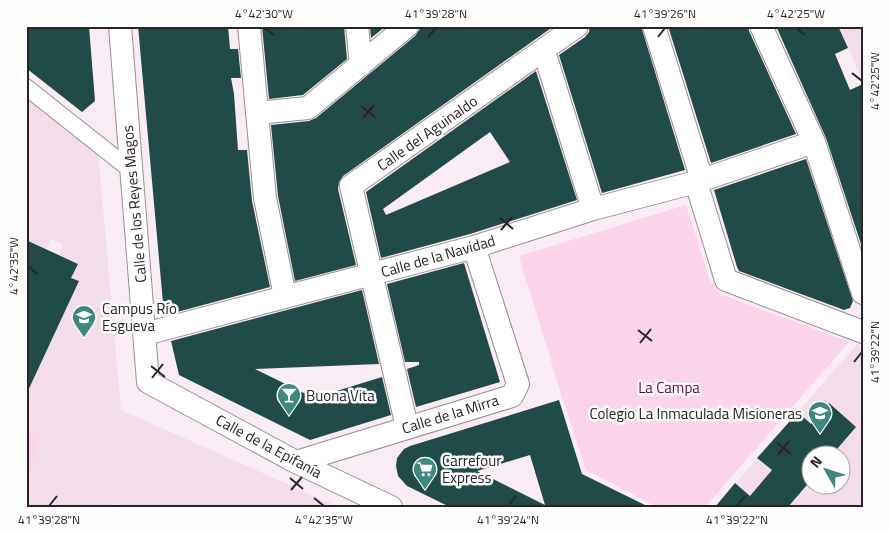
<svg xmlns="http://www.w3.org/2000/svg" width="889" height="533" font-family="'Titillium Web',sans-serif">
  <rect width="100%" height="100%" fill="#faecf4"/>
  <path fill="#f3ddea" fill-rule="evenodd" d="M 838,26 L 863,26 L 863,82 L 848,48 Z
    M 26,96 L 98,152 L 121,410 L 339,507 L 127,507 L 116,504 L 115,507 L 26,507 L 26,395 L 79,281 L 71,278 L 78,264 L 59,255 L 63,245 L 51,239 L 46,249 L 26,240 Z
    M 858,343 L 863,355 L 863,507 L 715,507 ZM 812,456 L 842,456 L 842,486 L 812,486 Z"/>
  <path fill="#fbd3eb" d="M 686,205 L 710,281 L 720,294 L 849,342 L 705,507 L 657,507 L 586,470 L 561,394 L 519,256 Z
    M 26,431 L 41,434 L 26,483 Z"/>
  <path fill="#204b48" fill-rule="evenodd" d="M 26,26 L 89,26 L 95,101 L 82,112 L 26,68 Z
    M 138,26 L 228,26 L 230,49 L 238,49 L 241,78 L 231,78 L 234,94 L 238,150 L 247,150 L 252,201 L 270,287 L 166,315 L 164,314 Z
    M 262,26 L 344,26 L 347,59 L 303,95 L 269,99 Z
    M 370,26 L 386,26 L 371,38 Z
    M 422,26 L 554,26 L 343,176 L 339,182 L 338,189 L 356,265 L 295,281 L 278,196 L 271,125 L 309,121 L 316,118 L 415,36 Z
    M 590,26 L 641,26 L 685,170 L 602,193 L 559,55 L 585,37 L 589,32 Z
    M 668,26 L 748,26 L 749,31 L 796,134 L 711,163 Z
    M 776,26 L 838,26 L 848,48 L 835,54 L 850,90 L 863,84 L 863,250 L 826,138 Z
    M 536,71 L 577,200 L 470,234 L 381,258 L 366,192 ZM 490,132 L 510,162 L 386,215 L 383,209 Z
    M 806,159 L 853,301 L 850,308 L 844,310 L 739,271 L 737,267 L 714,190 Z
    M 26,240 L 78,264 L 71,278 L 79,281 L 26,395 Z
    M 464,263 L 500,382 L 416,407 L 407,369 L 419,365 L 419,362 L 405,362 L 387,284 Z
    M 362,290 L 379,364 L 255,369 L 314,398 L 382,377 L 391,415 L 310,440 L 179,375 L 171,341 Z
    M 559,400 L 582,474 L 649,507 L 450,507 L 407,486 L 398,476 L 396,466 L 397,458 L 404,449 L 410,446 ZM 530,455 L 545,505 L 477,471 Z
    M 829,403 L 856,427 L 831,456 L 812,456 L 812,479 L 788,507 L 715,507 L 735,483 L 750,496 L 772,470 L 757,458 L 798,412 L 811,424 Z"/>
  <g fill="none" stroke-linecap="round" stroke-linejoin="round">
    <g stroke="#9a8c94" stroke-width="18">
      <path id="pedestrian" d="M 26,87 L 132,171"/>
    </g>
    <g stroke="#9a8c94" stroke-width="24">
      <path id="minor" d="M 120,26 L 148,382 L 296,462 L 391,507
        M 249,26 L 265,198 L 285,296
        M 357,26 L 361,65
        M 654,26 L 702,180
        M 761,26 L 814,142 L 863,293
        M 544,51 L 593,209
        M 257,113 L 308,108 L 407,26
        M 696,182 L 726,280 L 863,332
        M 145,334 L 474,247 L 593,209 L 696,182 L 814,142
        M 407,427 L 351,186 L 577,26
        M 296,462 L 512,396 L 518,384 L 474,247"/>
    </g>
    <use href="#pedestrian" stroke="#fff" stroke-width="16"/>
    <use href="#minor" stroke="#fff" stroke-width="22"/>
  </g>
  <path fill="none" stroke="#292427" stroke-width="2" d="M 264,28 L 274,35M 796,28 L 805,35M 428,37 L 436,28M 658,37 L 665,28M 852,73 L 862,81M 361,106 L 375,117M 363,118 L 374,105M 500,218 L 513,229M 501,230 L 512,217M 28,266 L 37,274M 638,330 L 652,341M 640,343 L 651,329M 854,362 L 862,352M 151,366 L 165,377M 152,378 L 163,364M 777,443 L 791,454M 778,455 L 789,441M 290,478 L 303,489M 291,490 L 302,477M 314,498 L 324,506M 49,506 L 57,496M 508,506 L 516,496M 737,506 L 745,496"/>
  <defs>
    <g id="university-pin" transform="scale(1.25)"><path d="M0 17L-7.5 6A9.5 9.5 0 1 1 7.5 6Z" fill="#3f8782" stroke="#fefefe"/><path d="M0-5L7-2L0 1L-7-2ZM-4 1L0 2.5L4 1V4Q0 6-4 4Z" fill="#fff"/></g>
    <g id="bar-pin" transform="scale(1.25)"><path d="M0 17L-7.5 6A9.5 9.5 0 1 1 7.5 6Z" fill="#3f8782" stroke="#fefefe"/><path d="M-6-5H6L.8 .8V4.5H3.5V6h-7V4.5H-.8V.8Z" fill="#fff"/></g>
    <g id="school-pin" transform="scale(1.25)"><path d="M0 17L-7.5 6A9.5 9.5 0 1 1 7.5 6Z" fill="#3f8782" stroke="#fefefe"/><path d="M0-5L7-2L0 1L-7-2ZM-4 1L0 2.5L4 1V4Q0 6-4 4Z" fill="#fff"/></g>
    <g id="supermarket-pin" transform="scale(1.25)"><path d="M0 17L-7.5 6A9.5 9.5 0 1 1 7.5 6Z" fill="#3f8782" stroke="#fefefe"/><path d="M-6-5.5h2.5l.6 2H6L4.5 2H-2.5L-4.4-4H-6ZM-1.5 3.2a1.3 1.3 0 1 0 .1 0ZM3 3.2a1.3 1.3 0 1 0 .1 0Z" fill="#fff"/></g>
  </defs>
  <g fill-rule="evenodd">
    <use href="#university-pin" x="84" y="317"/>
    <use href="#bar-pin" x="289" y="395"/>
    <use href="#school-pin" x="820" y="413"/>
    <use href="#supermarket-pin" x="425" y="469"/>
  </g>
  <g text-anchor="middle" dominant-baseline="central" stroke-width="5" stroke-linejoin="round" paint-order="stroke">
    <g font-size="15" fill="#292427" stroke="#fefefe">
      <text transform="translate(427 133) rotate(-35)">Calle del Aguinaldo</text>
      <text transform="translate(134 204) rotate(-95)">Calle de los Reyes Magos</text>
      <text transform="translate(438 256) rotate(-16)">Calle de la Navidad</text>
      <text transform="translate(450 414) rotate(-17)">Calle de la Mirra</text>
      <text transform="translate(269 446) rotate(28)">Calle de la Epifanía</text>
    </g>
    <g font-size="15" fill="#292427" stroke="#fefefe" text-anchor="start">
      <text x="102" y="308">Campus Río<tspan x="102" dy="17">Esgueva</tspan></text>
      <text x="306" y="395">Buona Vita</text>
      <text x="802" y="413" text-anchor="end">Colegio La Inmaculada Misioneras</text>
      <text x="442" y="460">Carrefour<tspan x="442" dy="17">Express</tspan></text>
    </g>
    <g font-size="15" fill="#66004e" stroke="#fefefe">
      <text x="669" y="387">La Campa</text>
    </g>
  </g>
  <rect width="889" height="533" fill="none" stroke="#fefefe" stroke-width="55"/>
  <g transform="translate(826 470) rotate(309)"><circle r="24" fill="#fefefe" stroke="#a9a7a8"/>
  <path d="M0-4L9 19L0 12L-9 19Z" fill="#3f8782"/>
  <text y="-8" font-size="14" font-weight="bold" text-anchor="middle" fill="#292427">N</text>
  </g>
  <rect x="28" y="28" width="834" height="478" fill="none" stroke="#292427" stroke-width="2"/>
  <g font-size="12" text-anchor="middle" fill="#292427">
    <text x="264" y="18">4°42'30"W</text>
    <text x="436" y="18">41°39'28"N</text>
    <text x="665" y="18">41°39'26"N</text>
    <text x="796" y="18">4°42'25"W</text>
    <text transform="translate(875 81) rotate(-90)" y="4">4°42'25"W</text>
    <text transform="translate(14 266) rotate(-90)" y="4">4°42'35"W</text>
    <text transform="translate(875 352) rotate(-90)" y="4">41°39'22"N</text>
    <text x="49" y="524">41°39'28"N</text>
    <text x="324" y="524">4°42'35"W</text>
    <text x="508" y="524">41°39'24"N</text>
    <text x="737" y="524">41°39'22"N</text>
  </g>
</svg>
